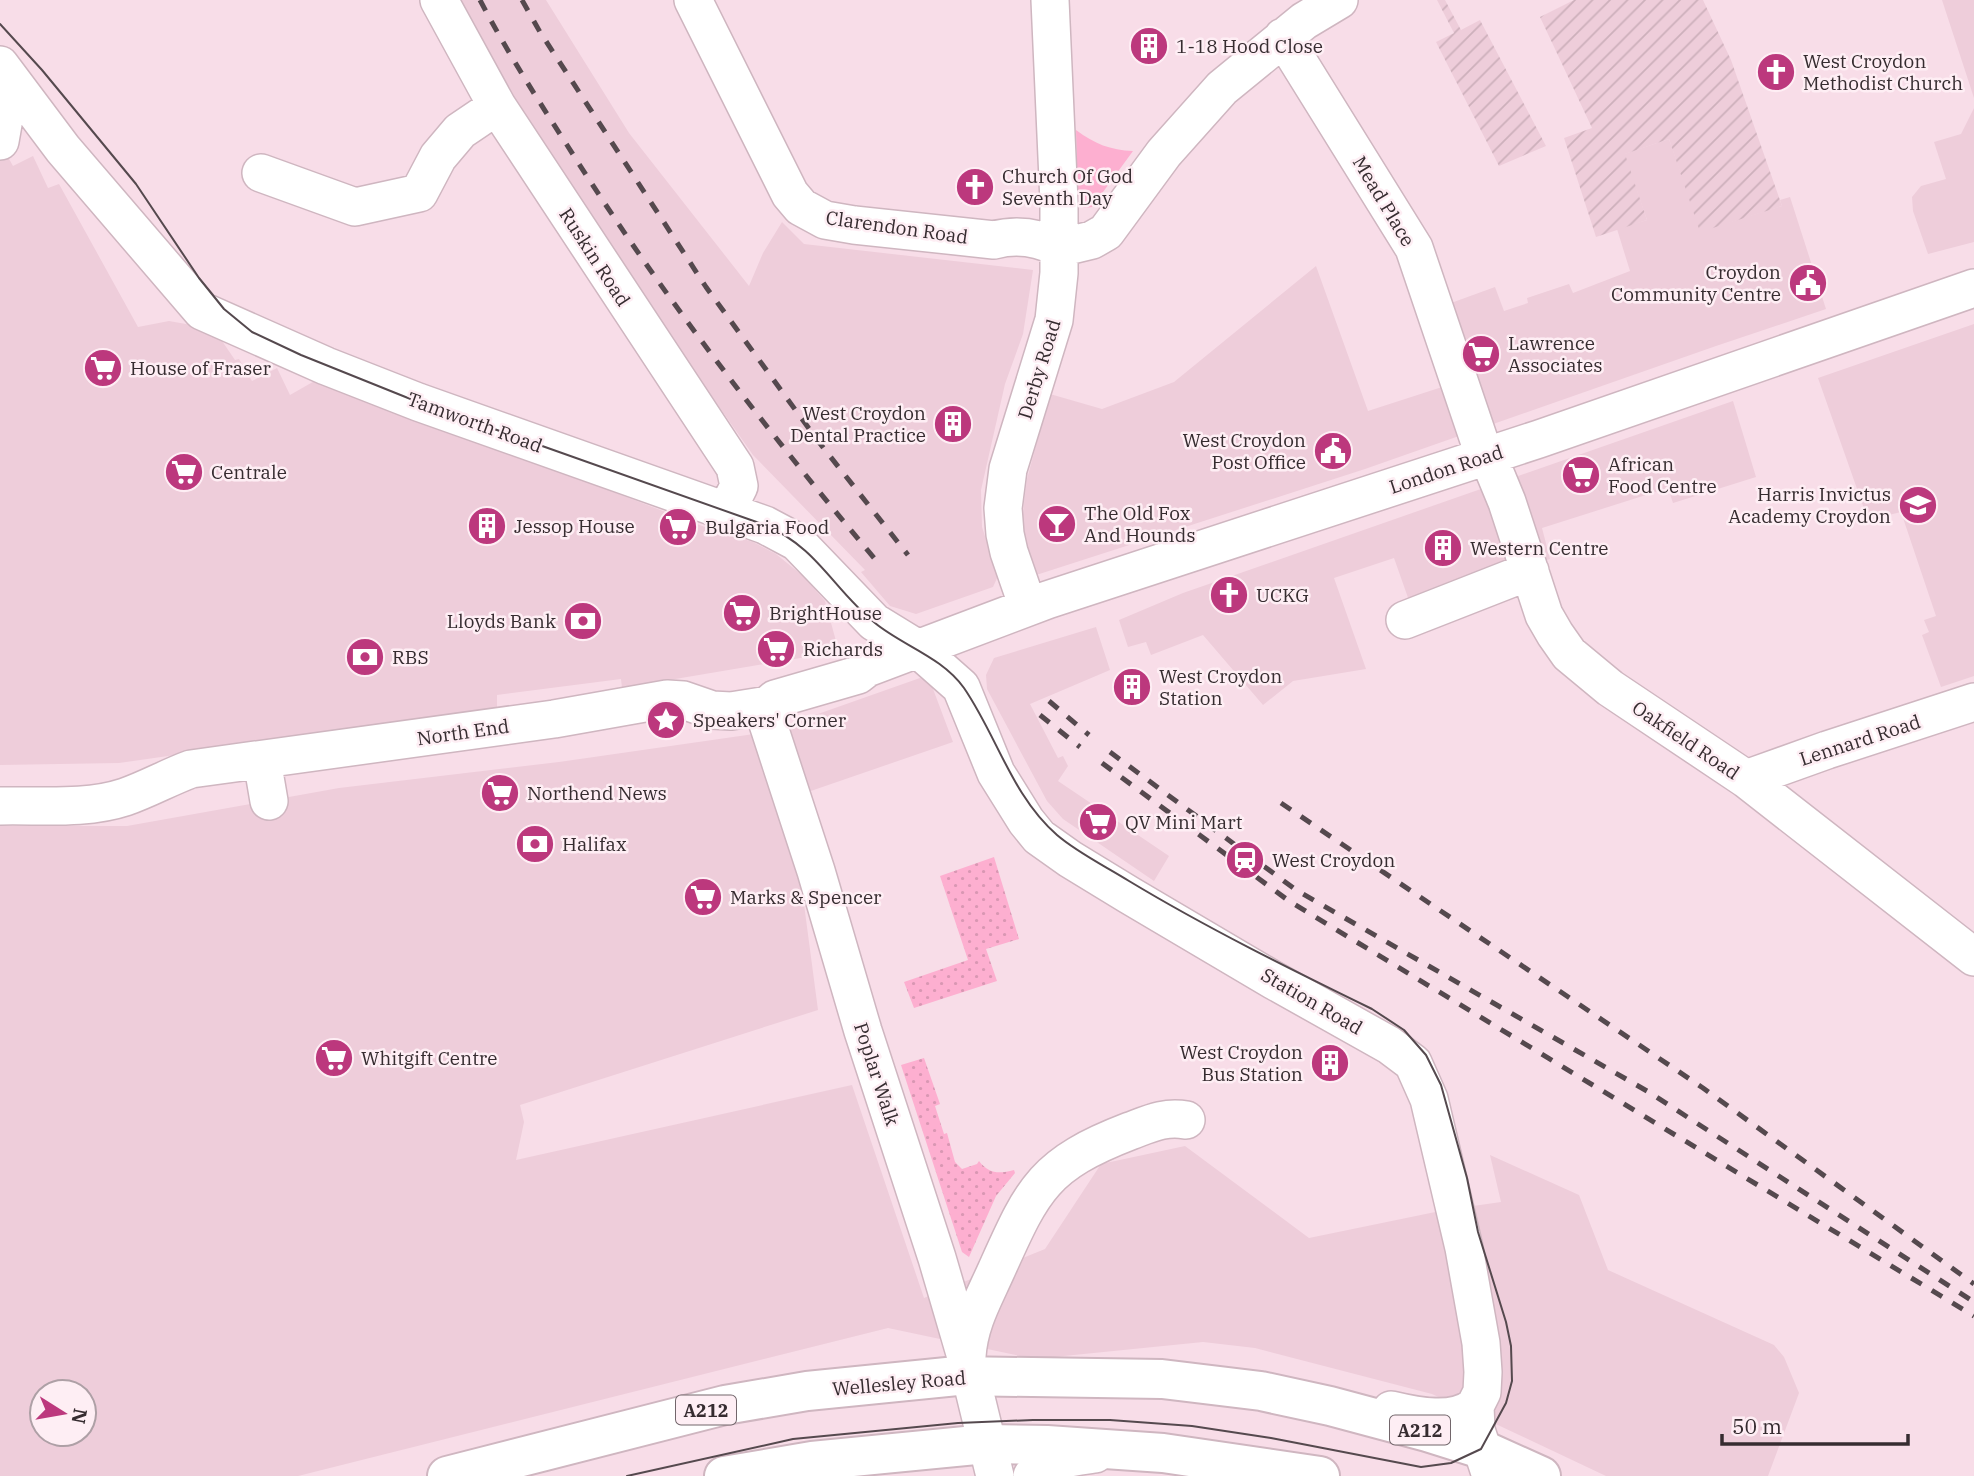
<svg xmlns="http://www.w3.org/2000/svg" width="1974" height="1476" font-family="'IBM Plex Serif',serif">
  <defs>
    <pattern id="industrial-furrows" width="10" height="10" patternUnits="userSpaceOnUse" patternTransform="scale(1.75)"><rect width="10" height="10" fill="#eecdda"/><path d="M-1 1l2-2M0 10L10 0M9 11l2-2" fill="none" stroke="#cdb0bb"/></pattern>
    <pattern id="garden-dots" width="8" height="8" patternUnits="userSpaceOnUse" patternTransform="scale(1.75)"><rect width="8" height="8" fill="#fdafd0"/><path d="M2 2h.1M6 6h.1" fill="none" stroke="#d997b3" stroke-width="1.8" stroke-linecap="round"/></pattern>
  </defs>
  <rect width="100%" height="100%" fill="#f8dde8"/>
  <path fill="#eecdda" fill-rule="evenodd" d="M 453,0 L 546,0 L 629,133 L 749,286 L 763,253 L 782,222 L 804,244 L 1033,270 L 1023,334 L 1005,384 L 981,490 L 982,527 L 998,576 L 993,587 L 916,614 L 890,606 L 861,572 L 865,570 L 753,455 L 587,219 Z
    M 1942,0 L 1974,0 L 1974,98 Z
    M 1974,108 L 1974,242 L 1928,254 L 1913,211 L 1912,197 L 1921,186 L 1946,179 L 1934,142 L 1961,134 Z
    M 1669,139 L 1701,231 L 1782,206 L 1780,200 L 1790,197 L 1826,309 L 1716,346 L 1365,469 L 1030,577 L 1022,528 L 1024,502 L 1027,479 L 1050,394 L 1102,409 L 1174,382 L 1316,266 L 1368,411 L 1473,377 L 1451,303 L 1495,287 L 1504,311 L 1528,303 L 1527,298 L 1569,284 L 1573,293 L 1630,271 L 1617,229 L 1647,220 L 1624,154 Z
    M 0,143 L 13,166 L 33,156 L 48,188 L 59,184 L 138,327 L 169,321 L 197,326 L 220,338 L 235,360 L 239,359 L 252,381 L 277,368 L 290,395 L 318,379 L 710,529 L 753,542 L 776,554 L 803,576 L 825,601 L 836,641 L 830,653 L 622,688 L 621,679 L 497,695 L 497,709 L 119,763 L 0,765 Z
    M 1974,324 L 1974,676 L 1941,687 L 1922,635 L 1929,632 L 1924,620 L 1936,616 L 1901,512 L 1868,520 L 1818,378 Z
    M 1733,401 L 1756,477 L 1673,503 L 1668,488 L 1542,528 L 1550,559 L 1506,573 L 1412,609 L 1394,558 L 1334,578 L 1366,669 L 1293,681 L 1263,705 L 1203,635 L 1151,655 L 1146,642 L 1128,647 L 1119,620 L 1183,593 Z
    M 1096,627 L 1110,670 L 1030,704 L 1058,758 L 1063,756 L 1068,766 L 1058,781 L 1169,856 L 1154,881 L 1063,819 L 1047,801 L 987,689 L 986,675 L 994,658 Z
    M 920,678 L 930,681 L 953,742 L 805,793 L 784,726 Z
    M 754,734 L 798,859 L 818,1010 L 520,1105 L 524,1122 L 516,1160 L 852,1085 L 924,1298 L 1045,1249 L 1101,1164 L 1185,1146 L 1309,1238 L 1445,1210 L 1501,1202 L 1490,1155 L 1579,1195 L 1608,1270 L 1774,1345 L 1784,1357 L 1799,1393 L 1768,1476 L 1606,1476 L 1432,1394 L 1255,1348 L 1203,1342 L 1034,1359 L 888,1328 L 298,1476 L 0,1476 L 0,826 L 127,826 L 339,788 L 559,762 ZM 42,1392 L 84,1392 L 84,1434 L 42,1434 Z"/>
  <path fill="url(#industrial-furrows)" d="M 1437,0 L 1445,0 L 1461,30 L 1480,20 L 1546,146 L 1499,166 L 1436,42 L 1454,33 Z
    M 1574,0 L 1703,0 L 1731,60 L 1782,206 L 1700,232 L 1669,139 L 1625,154 L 1647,220 L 1596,237 L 1564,138 L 1592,128 L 1540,17 Z"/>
  <path fill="#fdafd0" d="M 1076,130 C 1095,144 1110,150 1133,151 L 1092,207 L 1084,208 L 1078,204 Z"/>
  <path fill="url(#garden-dots)" d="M 994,857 L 1019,939 L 986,949 L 997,981 L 914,1008 L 904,982 L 968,960 L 940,876 Z
    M 924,1058 L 940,1104 L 935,1106 L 944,1134 L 947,1133 L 955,1162 L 962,1169 L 977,1164 L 979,1161 C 989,1174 999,1174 1014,1170 L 1015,1173 L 996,1196 L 969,1257 L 962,1252 L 901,1065 Z"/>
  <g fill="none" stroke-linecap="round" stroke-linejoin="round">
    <g stroke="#cfb6c0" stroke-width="40">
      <path id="minor" d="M 439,0 L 497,106 L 735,467 L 739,486 L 726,512
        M 693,0 L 790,194 L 801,207 L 825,220 L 854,225 L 994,240 C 1017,234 1038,237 1059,248
        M 1283,37 L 1414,248 L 1480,443 L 1488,456 L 1507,502 L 1544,615 L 1555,634 L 1569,654 L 1610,688 L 1746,779 L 1974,957
        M 0,65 L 63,149 L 202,311 L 326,366 L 418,402 L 765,525 L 797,542 L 874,622 L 918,649 L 961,687 L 996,773 L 1026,821 L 1039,837 L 1070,859 L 1129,895 L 1273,980 L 1389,1045 L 1413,1063 L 1429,1099 L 1464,1248 L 1481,1343 L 1483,1372 L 1482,1392 L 1475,1406 L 1476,1430 L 1491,1476
        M 0,72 L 6,107 L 0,141
        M 261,173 L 355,207 L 419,193 L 438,157 L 460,131 L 497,106
        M 1059,248 L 1092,240 L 1106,232 L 1164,153 L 1222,88 L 1304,21 L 1339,0
        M 1028,607 L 1009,552 L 1005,534 L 1003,508 L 1008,469 L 1054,320 L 1059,273 L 1059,202 L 1050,0
        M 1405,620 L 1530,571
        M 768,705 L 767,721 L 770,730 L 816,871 L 863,1031 L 937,1258 L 966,1357 L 995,1476
        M 262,760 L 269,801
        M 1746,779 L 1827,750 L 1974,702
        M 0,806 C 41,805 86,810 125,797 C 148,789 169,777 191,769 L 554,719 L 667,699 L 683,700 L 712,710 L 731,711 L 768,705 L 775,699 L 858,675 L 867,668 L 1047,600 L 1539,439 L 1974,288
        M 967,1356 C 969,1324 983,1300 996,1271 C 1033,1189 1042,1165 1130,1131 C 1149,1124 1165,1116 1186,1120
        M 1391,1410 C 1416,1416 1454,1424 1475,1406
        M 1032,1476 C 1049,1459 1073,1457 1095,1454"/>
    </g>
    <g stroke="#cfb6c0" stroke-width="42">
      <path id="major" d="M 447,1476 L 725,1405 L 807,1391 L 957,1376 L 1162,1379 L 1261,1391 L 1330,1406 L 1427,1432 L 1481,1449 L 1541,1476
        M 724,1476 L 812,1461 L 986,1444 L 1047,1445 L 1163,1453 L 1320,1476"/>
    </g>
    <use href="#minor" stroke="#fff" stroke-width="37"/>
    <use href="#major" stroke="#fff" stroke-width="38"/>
    <path stroke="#55494e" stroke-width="2" d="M 0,24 L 42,70 L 136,184 L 199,278 L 224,309 L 252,332 L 301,355 L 418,402 L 765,525 C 818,548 833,589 875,623 C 903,646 942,657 964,688 C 997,736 1012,796 1057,835 C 1078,853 1105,866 1129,881 C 1207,928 1290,969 1372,1009 L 1404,1030 L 1426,1055 L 1441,1085 L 1467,1178 L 1478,1232 L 1506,1322 L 1511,1346 L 1512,1381 L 1506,1403 L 1481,1449 L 1451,1463 L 1421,1467 L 1271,1438 L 1192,1426 L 1110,1420 L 1033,1420 L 958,1423 L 793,1439 L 627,1476"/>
    <path stroke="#55494e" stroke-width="5" stroke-dasharray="12 12" stroke-linecap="butt" d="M 480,0 C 506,50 536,97 567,145 C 660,293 767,431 880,565
      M 522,0 L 540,32 L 706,287 L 818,441 L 908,555
      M 1049,701 L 1089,735
      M 1040,715 L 1080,747
      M 1110,752 L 1296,890 L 1647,1091 L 1974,1302
      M 1102,763 L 1289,901 L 1974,1316
      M 1281,803 L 1703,1088 L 1974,1284"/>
  </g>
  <defs>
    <g id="building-disc" transform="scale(2.0125)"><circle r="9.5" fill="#bc387d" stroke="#feeef4"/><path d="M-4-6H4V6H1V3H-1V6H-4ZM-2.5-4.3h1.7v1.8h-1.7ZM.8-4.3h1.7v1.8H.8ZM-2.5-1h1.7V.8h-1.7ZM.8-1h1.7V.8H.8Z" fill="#fff"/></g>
    <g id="church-disc" transform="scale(2.0125)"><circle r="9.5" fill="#bc387d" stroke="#feeef4"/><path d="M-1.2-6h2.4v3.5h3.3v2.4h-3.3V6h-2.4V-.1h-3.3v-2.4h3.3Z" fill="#fff"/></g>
    <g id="civic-disc" transform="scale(2.0125)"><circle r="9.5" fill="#bc387d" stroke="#feeef4"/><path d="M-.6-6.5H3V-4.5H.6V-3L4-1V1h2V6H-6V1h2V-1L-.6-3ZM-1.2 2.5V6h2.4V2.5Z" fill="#fff"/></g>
    <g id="supermarket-disc" transform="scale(2.0125)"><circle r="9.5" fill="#bc387d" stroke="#feeef4"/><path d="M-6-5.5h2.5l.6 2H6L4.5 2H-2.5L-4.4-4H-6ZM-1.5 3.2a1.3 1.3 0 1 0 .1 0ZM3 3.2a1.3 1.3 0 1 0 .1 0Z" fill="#fff"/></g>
    <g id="school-disc" transform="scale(2.0125)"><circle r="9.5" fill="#bc387d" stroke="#feeef4"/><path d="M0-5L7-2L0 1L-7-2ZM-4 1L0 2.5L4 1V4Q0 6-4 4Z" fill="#fff"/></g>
    <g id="bar-disc" transform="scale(2.0125)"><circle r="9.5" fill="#bc387d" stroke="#feeef4"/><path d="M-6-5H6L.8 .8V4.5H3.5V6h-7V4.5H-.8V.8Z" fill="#fff"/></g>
    <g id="bank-disc" transform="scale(2.0125)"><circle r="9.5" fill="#bc387d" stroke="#feeef4"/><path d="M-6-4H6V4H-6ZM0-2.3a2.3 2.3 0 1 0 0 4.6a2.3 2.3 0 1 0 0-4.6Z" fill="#fff"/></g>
    <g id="sight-disc" transform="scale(2.0125)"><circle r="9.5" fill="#bc387d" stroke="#feeef4"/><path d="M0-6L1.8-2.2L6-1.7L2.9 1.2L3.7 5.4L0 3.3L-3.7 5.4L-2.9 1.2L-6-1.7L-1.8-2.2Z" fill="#fff"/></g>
    <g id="station-disc" transform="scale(2.0125)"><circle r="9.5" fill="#bc387d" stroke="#feeef4"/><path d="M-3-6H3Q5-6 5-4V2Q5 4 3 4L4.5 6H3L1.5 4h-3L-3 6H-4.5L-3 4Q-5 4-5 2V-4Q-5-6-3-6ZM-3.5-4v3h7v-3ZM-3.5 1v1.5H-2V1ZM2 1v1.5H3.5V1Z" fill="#fff"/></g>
  </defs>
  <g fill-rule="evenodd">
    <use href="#building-disc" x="1149" y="46"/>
    <use href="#church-disc" x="1776" y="72"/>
    <use href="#church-disc" x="975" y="187"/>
    <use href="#civic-disc" x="1808" y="283"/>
    <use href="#supermarket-disc" x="1481" y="354"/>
    <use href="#supermarket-disc" x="103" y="368"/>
    <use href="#building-disc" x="953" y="424"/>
    <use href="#civic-disc" x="1333" y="451"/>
    <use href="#supermarket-disc" x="184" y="472"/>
    <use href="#supermarket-disc" x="1581" y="475"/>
    <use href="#school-disc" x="1918" y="505"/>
    <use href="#bar-disc" x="1057" y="524"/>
    <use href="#building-disc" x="487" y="526"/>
    <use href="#supermarket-disc" x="678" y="527"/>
    <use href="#building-disc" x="1443" y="548"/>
    <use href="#church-disc" x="1229" y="595"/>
    <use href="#supermarket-disc" x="742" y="613"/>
    <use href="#bank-disc" x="583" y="621"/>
    <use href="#supermarket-disc" x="776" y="649"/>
    <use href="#bank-disc" x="365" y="657"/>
    <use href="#building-disc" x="1132" y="687"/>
    <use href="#sight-disc" x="666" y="720"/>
    <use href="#supermarket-disc" x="500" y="793"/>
    <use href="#supermarket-disc" x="1098" y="822"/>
    <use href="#bank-disc" x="535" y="844"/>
    <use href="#station-disc" x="1245" y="860"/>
    <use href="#supermarket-disc" x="703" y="897"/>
    <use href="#supermarket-disc" x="334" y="1058"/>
    <use href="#building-disc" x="1330" y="1063"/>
  </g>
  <g text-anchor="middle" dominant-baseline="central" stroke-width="5" stroke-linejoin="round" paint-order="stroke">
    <g fill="#feeef4" stroke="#72666b" stroke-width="2">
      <rect x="676" y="1395.5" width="60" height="29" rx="5"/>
      <rect x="1390" y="1415.5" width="60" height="29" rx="5"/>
    </g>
    <g font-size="18" font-weight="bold" fill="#362c30">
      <text x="706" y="1410">A212</text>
      <text x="1420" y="1430">A212</text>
    </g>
    <g font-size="19" fill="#362c30" stroke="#feeef4" text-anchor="start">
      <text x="1176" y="46">1-18 Hood Close</text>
      <text x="1803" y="61">West Croydon<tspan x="1803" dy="22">Methodist Church</tspan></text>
      <text x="1002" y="176">Church Of God<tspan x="1002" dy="22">Seventh Day</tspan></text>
      <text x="1781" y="272" text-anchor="end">Croydon<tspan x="1781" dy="22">Community Centre</tspan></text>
      <text x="1508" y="343">Lawrence<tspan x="1508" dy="22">Associates</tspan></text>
      <text x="130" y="368">House of Fraser</text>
      <text x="926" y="413" text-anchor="end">West Croydon<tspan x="926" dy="22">Dental Practice</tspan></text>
      <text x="1306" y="440" text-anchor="end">West Croydon<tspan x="1306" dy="22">Post Office</tspan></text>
      <text x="1608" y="464">African<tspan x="1608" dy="22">Food Centre</tspan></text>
      <text x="211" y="472">Centrale</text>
      <text x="1891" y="494" text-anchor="end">Harris Invictus<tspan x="1891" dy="22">Academy Croydon</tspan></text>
      <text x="1084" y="513">The Old Fox<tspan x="1084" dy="22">And Hounds</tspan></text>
      <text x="514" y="526">Jessop House</text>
      <text x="705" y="527">Bulgaria Food</text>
      <text x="1470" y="548">Western Centre</text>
      <text x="1256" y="595">UCKG</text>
      <text x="769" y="613">BrightHouse</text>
      <text x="556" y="621" text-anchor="end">Lloyds Bank</text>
      <text x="803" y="649">Richards</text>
      <text x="392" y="657">RBS</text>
      <text x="1159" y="676">West Croydon<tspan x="1159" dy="22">Station</tspan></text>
      <text x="693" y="720">Speakers' Corner</text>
      <text x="527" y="793">Northend News</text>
      <text x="1125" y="822">QV Mini Mart</text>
      <text x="562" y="844">Halifax</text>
      <text x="1272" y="860">West Croydon</text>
      <text x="730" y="897">Marks &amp; Spencer</text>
      <text x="1303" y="1052" text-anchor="end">West Croydon<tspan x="1303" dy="22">Bus Station</tspan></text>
      <text x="361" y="1058">Whitgift Centre</text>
    </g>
    <g font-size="19" fill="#362c30" stroke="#feeef4">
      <text transform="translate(1384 201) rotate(59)">Mead Place</text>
      <text transform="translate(897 227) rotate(8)">Clarendon Road</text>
      <text transform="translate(595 257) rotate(57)">Ruskin Road</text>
      <text transform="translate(1039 369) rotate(-73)">Derby Road</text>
      <text transform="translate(475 422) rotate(20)">Tamworth Road</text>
      <text transform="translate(1446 469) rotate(-18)">London Road</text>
      <text transform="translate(463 732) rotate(-8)">North End</text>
      <text transform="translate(1686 740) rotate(34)">Oakfield Road</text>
      <text transform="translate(1860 740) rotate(-18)">Lennard Road</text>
      <text transform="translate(1312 1001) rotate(30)">Station Road</text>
      <text transform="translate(877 1074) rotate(72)">Poplar Walk</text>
      <text transform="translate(899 1383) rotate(-5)">Wellesley Road</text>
    </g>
  </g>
  <g transform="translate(63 1413) rotate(101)"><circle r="33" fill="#feeef4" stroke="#aea0a6" stroke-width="2"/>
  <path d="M0-5L12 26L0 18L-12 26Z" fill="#bc387d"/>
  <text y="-10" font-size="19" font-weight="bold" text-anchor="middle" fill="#362c30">N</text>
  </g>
  <path d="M1722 1434v10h186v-10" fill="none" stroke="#362c30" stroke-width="3.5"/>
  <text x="1732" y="1434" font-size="21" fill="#362c30" stroke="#feeef4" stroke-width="5" paint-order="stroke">50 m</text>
</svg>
